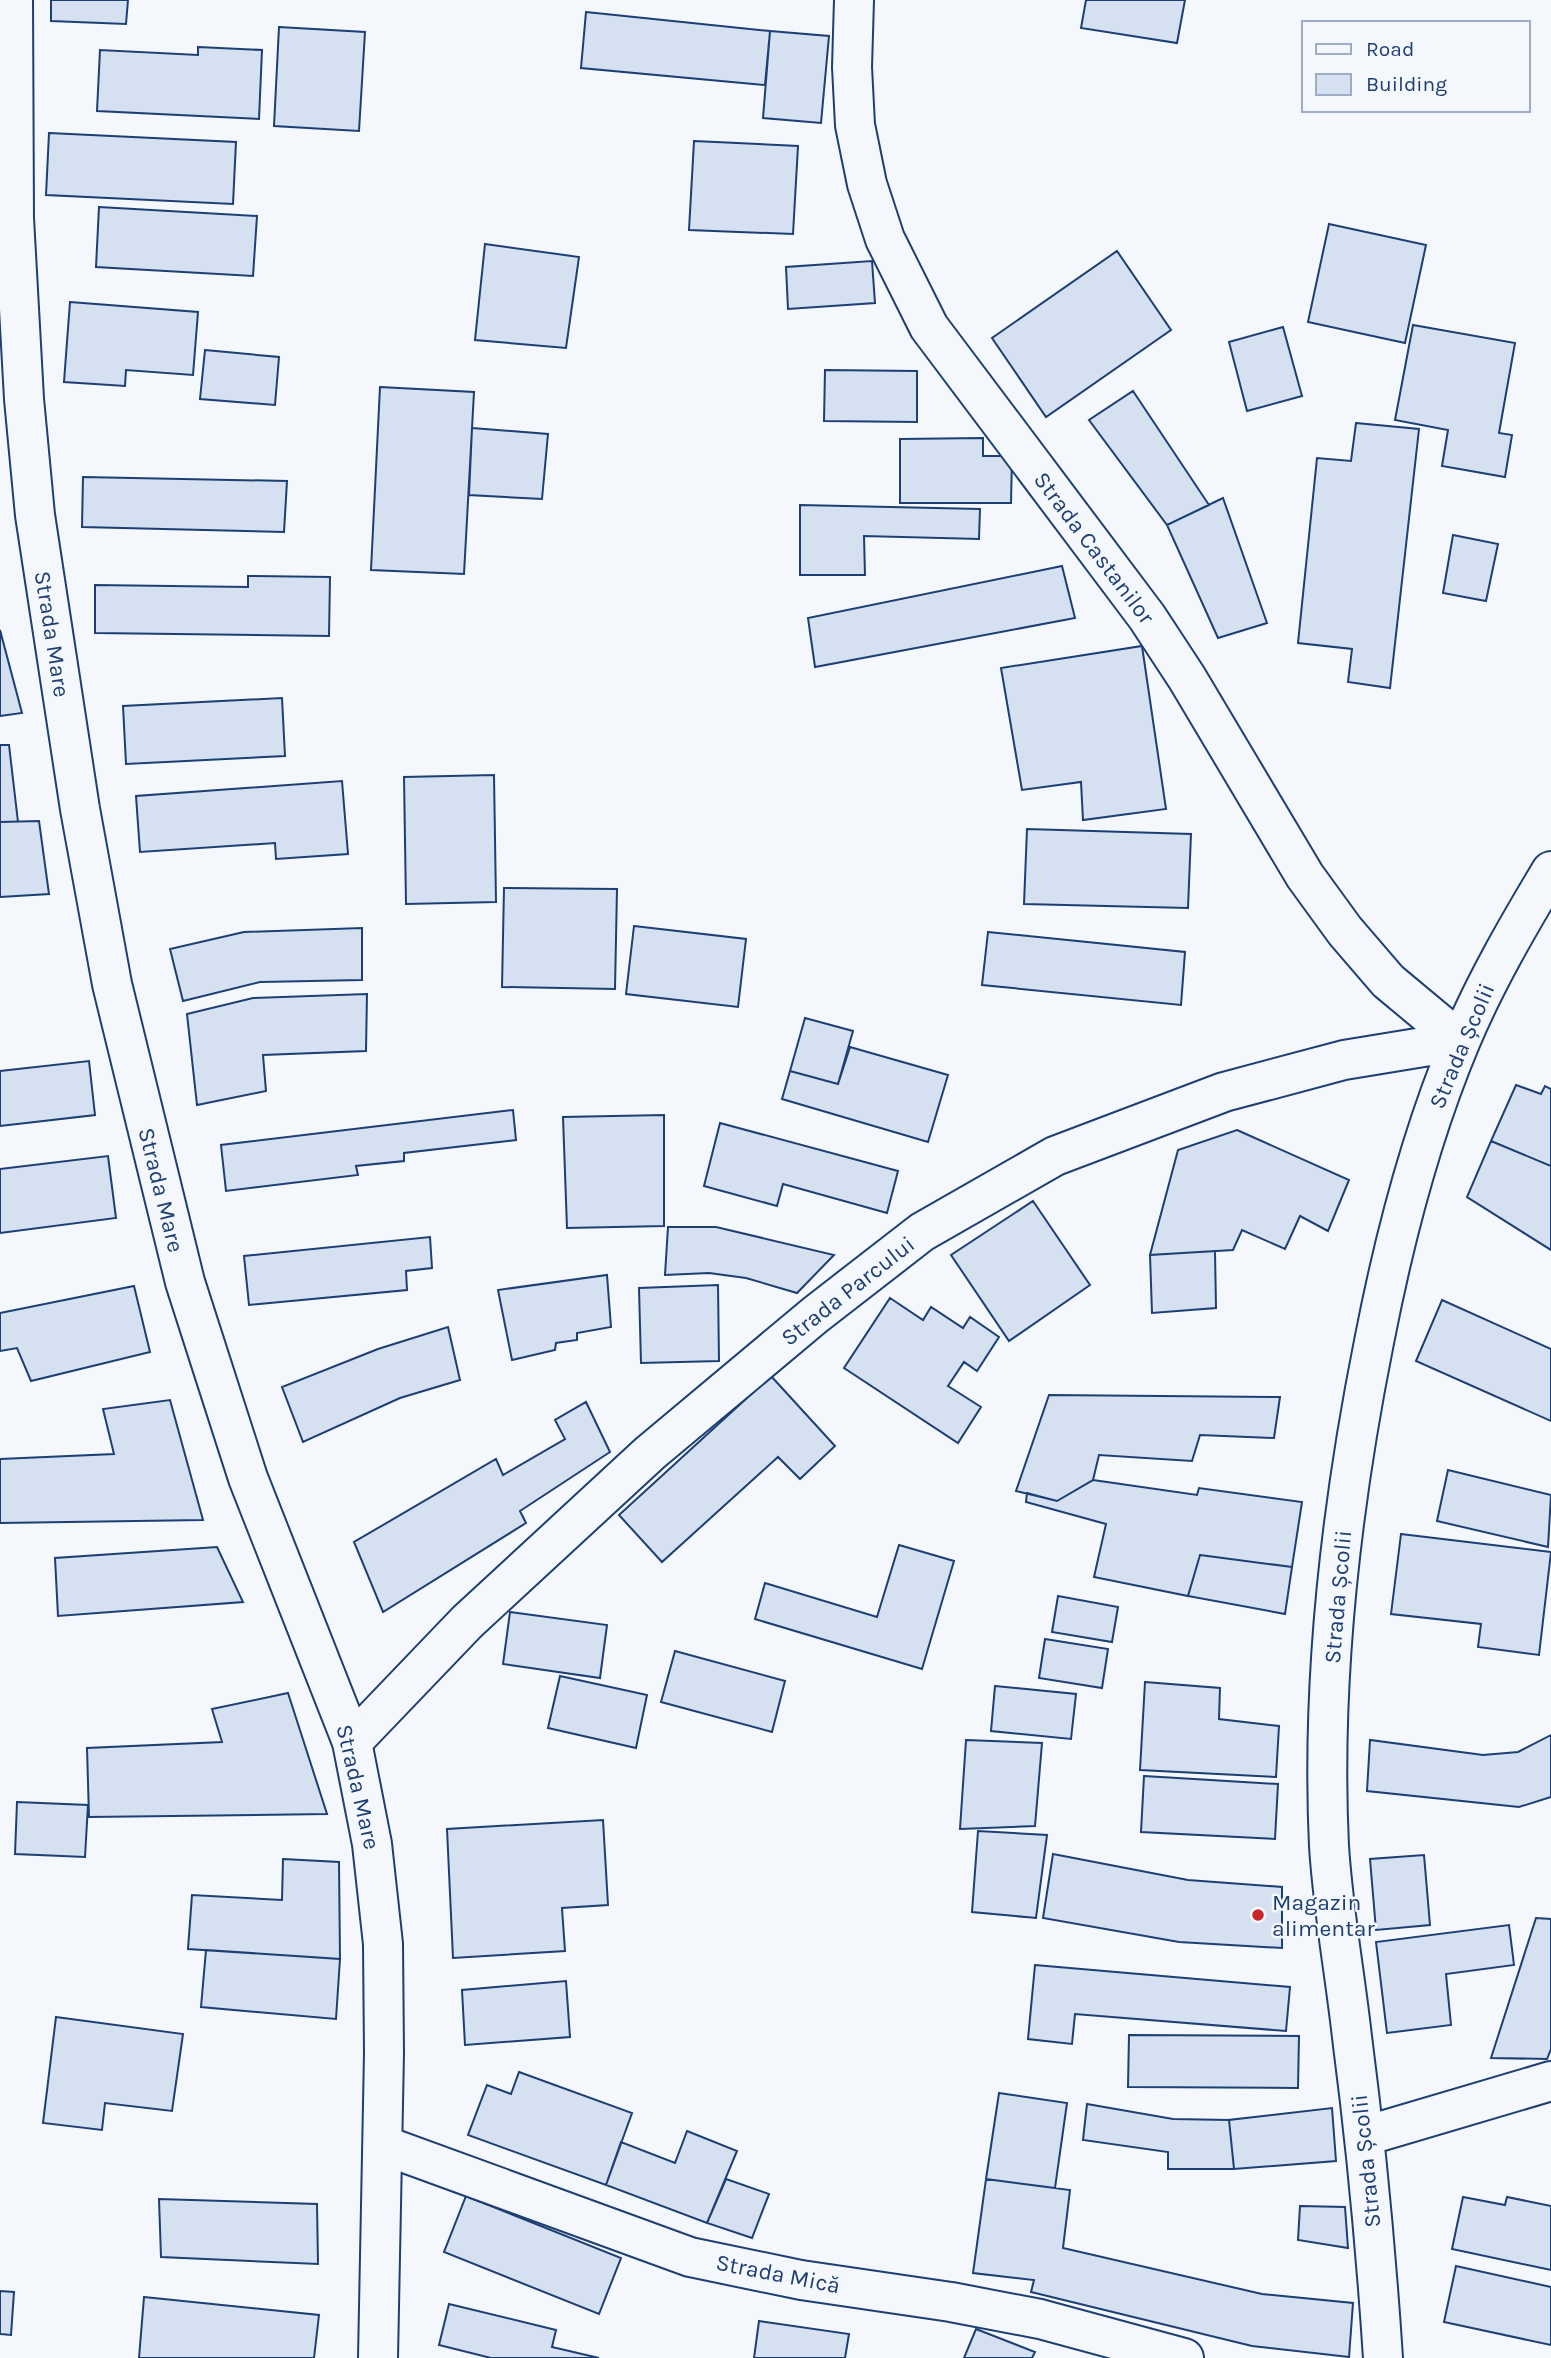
<svg xmlns="http://www.w3.org/2000/svg" width="1551" height="2358" font-family="Karla,sans-serif">
  <rect width="100%" height="100%" fill="#f4f7fb"/>
  <path fill="#d5e0f0" stroke="#1d3f73" stroke-width="2" d="M 51,0 L 128,0 L 126,24 L 51,21 Z
    M 1086,0 L 1185,0 L 1177,43 L 1081,28 Z
    M 586,12 L 770,31 L 765,85 L 581,68 Z
    M 279,27 L 365,32 L 359,131 L 274,126 Z
    M 770,31 L 829,36 L 821,123 L 763,118 Z
    M 198,47 L 262,50 L 259,119 L 97,111 L 100,50 L 198,55 Z
    M 49,133 L 236,142 L 233,204 L 46,195 Z
    M 694,141 L 798,146 L 793,234 L 689,230 Z
    M 99,207 L 257,216 L 253,276 L 96,267 Z
    M 1329,224 L 1426,245 L 1405,343 L 1308,322 Z
    M 485,244 L 579,257 L 566,348 L 475,340 Z
    M 1117,251 L 1171,330 L 1046,417 L 992,338 Z
    M 872,261 L 875,303 L 788,309 L 786,267 Z
    M 70,302 L 198,312 L 193,375 L 126,370 L 125,386 L 64,382 Z
    M 1413,325 L 1515,343 L 1499,433 L 1512,435 L 1505,477 L 1442,466 L 1448,430 L 1395,420 Z
    M 1283,327 L 1302,396 L 1247,411 L 1229,342 Z
    M 205,350 L 279,357 L 275,405 L 200,399 Z
    M 825,370 L 917,371 L 917,422 L 824,421 Z
    M 380,387 L 474,392 L 464,574 L 371,570 Z
    M 1133,391 L 1209,505 L 1167,525 L 1089,420 Z
    M 1356,423 L 1419,429 L 1390,688 L 1348,682 L 1352,649 L 1298,643 L 1317,458 L 1351,461 Z
    M 472,428 L 548,434 L 542,499 L 469,495 Z
    M 983,438 L 983,456 L 1012,456 L 1011,503 L 900,503 L 900,439 Z
    M 83,477 L 287,481 L 284,532 L 82,527 Z
    M 1223,498 L 1267,623 L 1218,638 L 1167,525 Z
    M 800,505 L 980,509 L 979,539 L 864,536 L 865,575 L 800,575 Z
    M 1453,535 L 1498,544 L 1486,601 L 1443,593 Z
    M 1062,566 L 1075,618 L 815,667 L 808,618 Z
    M 248,576 L 330,577 L 329,636 L 95,633 L 95,585 L 248,587 Z
    M 0,630 L 22,713 L 0,716 Z
    M 1142,646 L 1166,809 L 1083,820 L 1081,782 L 1022,790 L 1001,668 Z
    M 282,698 L 285,756 L 126,764 L 123,706 Z
    M 0,745 L 9,745 L 18,822 L 0,822 Z
    M 494,775 L 496,902 L 406,904 L 404,777 Z
    M 342,781 L 348,854 L 276,859 L 275,843 L 140,852 L 136,796 Z
    M 39,821 L 49,894 L 0,897 L 0,822 Z
    M 1027,829 L 1191,834 L 1188,908 L 1024,904 Z
    M 504,888 L 617,889 L 615,989 L 502,987 Z
    M 634,926 L 746,939 L 738,1007 L 626,994 Z
    M 362,928 L 362,980 L 260,982 L 183,1001 L 170,949 L 244,932 Z
    M 988,932 L 1185,952 L 1181,1005 L 982,985 Z
    M 367,994 L 366,1051 L 263,1055 L 266,1091 L 197,1105 L 187,1014 L 253,998 Z
    M 805,1018 L 853,1031 L 838,1084 L 790,1071 Z
    M 850,1047 L 948,1075 L 928,1142 L 782,1099 L 790,1071 L 838,1084 Z
    M 89,1061 L 95,1115 L 0,1126 L 0,1071 Z
    M 1516,1085 L 1541,1094 L 1545,1086 L 1551,1089 L 1551,1166 L 1491,1141 Z
    M 513,1110 L 516,1140 L 404,1153 L 404,1161 L 356,1166 L 358,1175 L 226,1191 L 221,1145 Z
    M 664,1115 L 664,1226 L 567,1228 L 563,1117 Z
    M 720,1123 L 898,1171 L 887,1213 L 783,1184 L 777,1206 L 704,1186 Z
    M 1237,1130 L 1349,1180 L 1328,1231 L 1300,1216 L 1285,1249 L 1242,1230 L 1233,1250 L 1150,1255 L 1178,1150 Z
    M 1491,1141 L 1551,1166 L 1551,1250 L 1467,1197 Z
    M 108,1156 L 116,1218 L 0,1233 L 0,1169 Z
    M 1033,1201 L 1090,1285 L 1009,1341 L 951,1255 Z
    M 668,1227 L 716,1227 L 834,1255 L 797,1293 L 746,1278 L 709,1273 L 665,1275 Z
    M 430,1237 L 432,1268 L 406,1271 L 407,1290 L 249,1305 L 244,1256 Z
    M 1215,1251 L 1216,1308 L 1152,1313 L 1150,1255 Z
    M 607,1275 L 611,1327 L 577,1333 L 577,1340 L 556,1343 L 555,1350 L 512,1360 L 498,1290 Z
    M 718,1285 L 719,1361 L 641,1363 L 639,1288 Z
    M 134,1286 L 150,1352 L 31,1381 L 17,1348 L 0,1351 L 0,1313 Z
    M 890,1298 L 923,1320 L 931,1307 L 963,1328 L 970,1317 L 999,1337 L 977,1371 L 964,1362 L 948,1386 L 981,1407 L 958,1443 L 844,1368 Z
    M 1442,1300 L 1551,1349 L 1551,1421 L 1416,1361 Z
    M 448,1327 L 460,1380 L 400,1398 L 303,1442 L 282,1387 L 378,1349 Z
    M 771,1376 L 835,1446 L 800,1479 L 778,1457 L 662,1562 L 619,1515 Z
    M 1049,1395 L 1280,1397 L 1274,1438 L 1200,1435 L 1192,1461 L 1099,1455 L 1093,1480 L 1057,1501 L 1016,1491 Z
    M 170,1400 L 203,1520 L 0,1523 L 0,1459 L 114,1454 L 103,1409 Z
    M 586,1402 L 610,1452 L 520,1511 L 526,1523 L 383,1612 L 354,1542 L 496,1459 L 503,1475 L 565,1439 L 555,1420 Z
    M 1448,1470 L 1551,1495 L 1548,1547 L 1437,1521 Z
    M 1093,1480 L 1197,1495 L 1199,1488 L 1302,1502 L 1292,1567 L 1200,1555 L 1188,1596 L 1094,1577 L 1106,1524 L 1026,1502 L 1027,1493 L 1057,1501 Z
    M 1401,1534 L 1551,1552 L 1539,1655 L 1478,1647 L 1481,1624 L 1391,1614 Z
    M 899,1545 L 954,1561 L 922,1669 L 755,1619 L 765,1583 L 877,1617 Z
    M 217,1547 L 243,1602 L 58,1616 L 55,1558 Z
    M 1200,1555 L 1292,1567 L 1285,1614 L 1188,1596 Z
    M 1058,1596 L 1118,1607 L 1112,1642 L 1052,1632 Z
    M 510,1612 L 607,1625 L 600,1678 L 503,1664 Z
    M 1045,1639 L 1108,1649 L 1102,1688 L 1039,1678 Z
    M 675,1651 L 785,1681 L 772,1732 L 661,1702 Z
    M 560,1676 L 647,1695 L 636,1748 L 548,1728 Z
    M 1145,1682 L 1220,1688 L 1219,1719 L 1279,1726 L 1276,1777 L 1140,1770 Z
    M 995,1686 L 1076,1694 L 1071,1739 L 991,1731 Z
    M 288,1693 L 327,1814 L 89,1817 L 87,1748 L 222,1742 L 212,1709 Z
    M 1551,1735 L 1551,1797 L 1519,1807 L 1367,1791 L 1370,1740 L 1483,1755 L 1518,1752 Z
    M 966,1740 L 1042,1743 L 1035,1826 L 960,1829 Z
    M 1144,1776 L 1278,1784 L 1275,1839 L 1141,1832 Z
    M 17,1802 L 88,1805 L 85,1857 L 15,1854 Z
    M 603,1820 L 608,1905 L 562,1908 L 565,1951 L 453,1958 L 447,1829 Z
    M 978,1831 L 1047,1835 L 1036,1918 L 972,1912 Z
    M 1053,1854 L 1188,1880 L 1282,1887 L 1282,1948 L 1179,1942 L 1043,1918 Z
    M 1424,1855 L 1430,1925 L 1376,1930 L 1370,1859 Z
    M 283,1859 L 339,1862 L 340,1959 L 188,1949 L 192,1895 L 282,1900 Z
    M 1536,1918 L 1551,1919 L 1551,2049 L 1547,2059 L 1491,2058 Z
    M 1509,1925 L 1514,1965 L 1446,1974 L 1451,2025 L 1387,2033 L 1376,1942 Z
    M 206,1950 L 340,1959 L 336,2019 L 201,2007 Z
    M 1035,1965 L 1290,1987 L 1286,2031 L 1075,2014 L 1072,2044 L 1028,2039 Z
    M 566,1981 L 570,2037 L 465,2045 L 462,1990 Z
    M 56,2017 L 183,2034 L 172,2111 L 105,2103 L 102,2130 L 43,2123 Z
    M 1129,2035 L 1299,2036 L 1298,2088 L 1128,2087 Z
    M 519,2072 L 632,2113 L 606,2185 L 468,2135 L 487,2085 L 511,2094 Z
    M 999,2093 L 1067,2103 L 1055,2188 L 986,2179 Z
    M 1087,2104 L 1173,2119 L 1229,2120 L 1234,2169 L 1168,2169 L 1168,2152 L 1083,2140 Z
    M 1332,2108 L 1336,2161 L 1234,2169 L 1229,2120 Z
    M 687,2131 L 737,2151 L 707,2223 L 606,2185 L 621,2142 L 675,2163 Z
    M 726,2179 L 769,2194 L 752,2238 L 707,2223 Z
    M 986,2179 L 1070,2190 L 1063,2248 L 1262,2294 L 1353,2303 L 1349,2357 L 1252,2346 L 1031,2292 L 1034,2280 L 973,2273 Z
    M 466,2196 L 621,2258 L 599,2314 L 444,2252 Z
    M 1463,2197 L 1505,2205 L 1507,2197 L 1551,2206 L 1551,2270 L 1452,2249 Z
    M 159,2199 L 317,2204 L 318,2264 L 161,2257 Z
    M 1300,2206 L 1345,2207 L 1348,2248 L 1298,2240 Z
    M 1456,2266 L 1551,2287 L 1551,2345 L 1444,2322 Z
    M 0,2291 L 14,2292 L 11,2335 L 0,2334 Z
    M 144,2297 L 319,2315 L 314,2358 L 139,2358 Z
    M 449,2304 L 556,2330 L 552,2347 L 599,2358 L 491,2358 L 439,2345 Z
    M 759,2321 L 849,2334 L 845,2358 L 754,2358 Z
    M 976,2329 L 1035,2352 L 1032,2358 L 964,2358 Z"/>
  <g fill="none" stroke-linecap="round" stroke-linejoin="round">
    <g stroke="#1d3f73" stroke-width="42">
      <path id="minor" d="M 854,0 L 852,67 L 855,125 L 867,184 L 885,239 L 929,327 L 1147,617 L 1187,678 L 1305,876 L 1345,931 L 1388,981 L 1460,1041
        M 352,1742 L 467,1622 L 650,1453 L 815,1315 L 922,1232 L 1055,1156 L 1224,1092 L 1344,1060 L 1460,1041
        M 1365,2136 L 1551,2081
        M 383,2145 L 690,2257 L 801,2280 L 951,2302 L 1040,2319 L 1184,2358
        M 1383,2358 C 1376,2251 1366,2144 1352,2037 C 1345,1974 1333,1910 1329,1846 C 1321,1678 1341,1507 1374,1342 C 1394,1239 1420,1137 1461,1040 C 1486,981 1518,926 1551,871"/>
    </g>
    <g stroke="#1d3f73" stroke-width="42">
      <path id="major" d="M 13,0 L 14,218 L 24,399 L 35,515 L 80,809 L 112,984 L 185,1282 L 248,1478 L 352,1742 L 372,1844 L 383,1944 L 384,2053 L 378,2358"/>
    </g>
    <use href="#minor" stroke="#f4f7fb" stroke-width="38"/>
    <use href="#major" stroke="#f4f7fb" stroke-width="38"/>
  </g>
  <circle fill="#c62828" stroke="#f4f7fb" stroke-width="2.5" cx="1258" cy="1915" r="7"/>
  <g text-anchor="middle" dominant-baseline="central" stroke-width="5" stroke-linejoin="round" paint-order="stroke">
    <g font-size="23" fill="#1d3f73" stroke="#f4f7fb">
      <text transform="translate(1094 548) rotate(53)">Strada Castanilor</text>
      <text transform="translate(52 634) rotate(81)">Strada Mare</text>
      <text transform="translate(1462 1046) rotate(-67)">Strada Școlii</text>
      <text transform="translate(161 1190) rotate(76)">Strada Mare</text>
      <text transform="translate(848 1291) rotate(-38)">Strada Parcului</text>
      <text transform="translate(1338 1597) rotate(-85)">Strada Școlii</text>
      <text transform="translate(358 1787) rotate(77)">Strada Mare</text>
      <text transform="translate(1366 2161) rotate(-96)">Strada Școlii</text>
      <text transform="translate(778 2274) rotate(11)">Strada Mică</text>
    </g>
    <g font-size="23" fill="#1d3f73" stroke="#f4f7fb" text-anchor="start">
      <text x="1272" y="1902">Magazin<tspan x="1272" dy="26">alimentar</tspan></text>
    </g>
  </g>
  <rect x="1302" y="21" width="228" height="91" fill="#f4f7fb" stroke="#9eadc5" stroke-width="2"/>
  <rect x="1316" y="44" width="35" height="10" fill="#f4f7fb" stroke="#9eadc5" stroke-width="2"/>
  <text x="1366" y="56" font-size="21" fill="#1d3f73">Road</text>
  <rect x="1316" y="74" width="35" height="21" fill="#d5e0f0" stroke="#9eadc5" stroke-width="2"/>
  <text x="1366" y="91" font-size="21" fill="#1d3f73">Building</text>
</svg>
